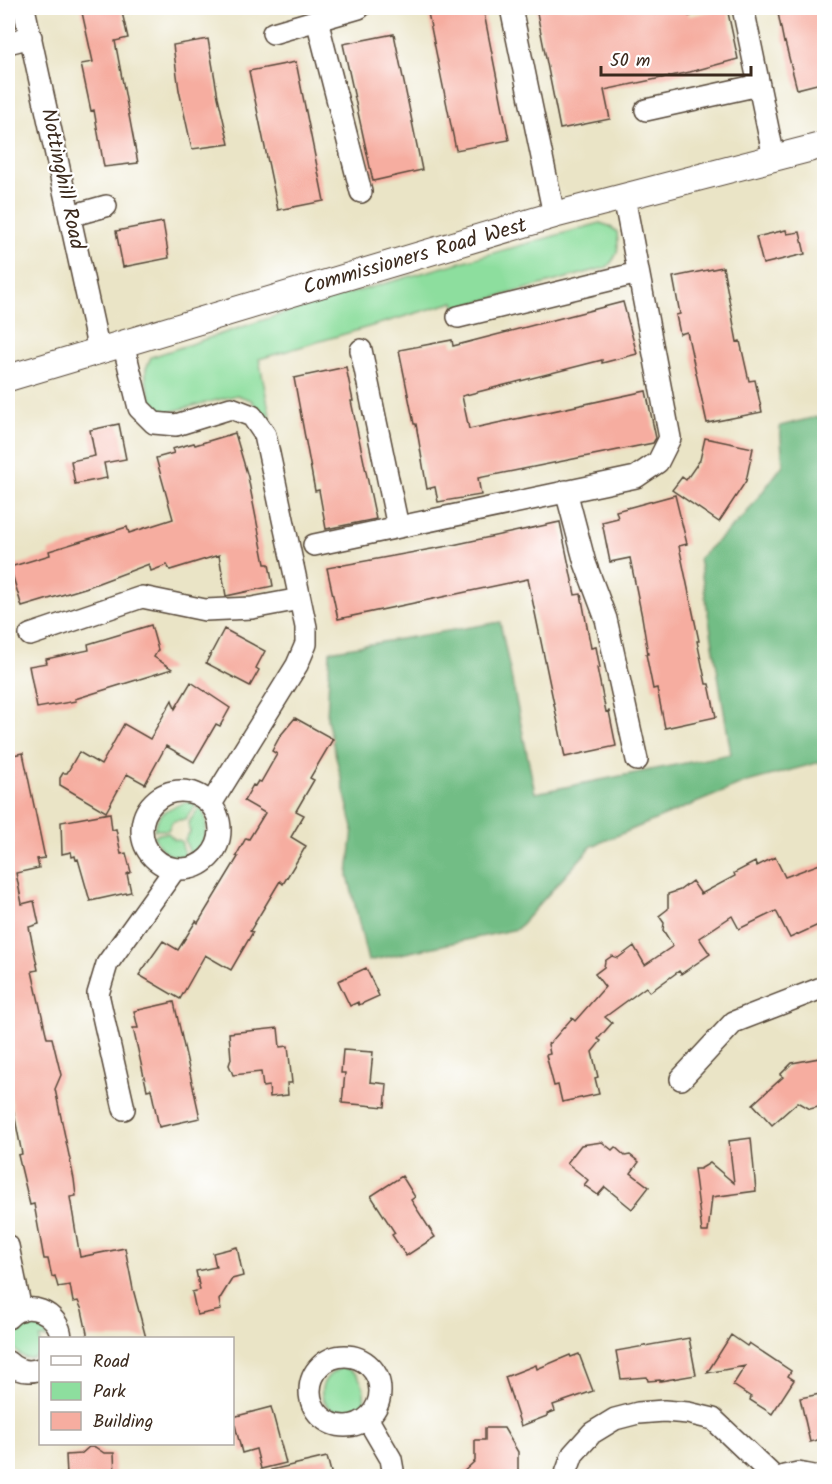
<svg xmlns="http://www.w3.org/2000/svg" width="832" height="1484" font-family="Kalam,sans-serif">
  <rect width="100%" height="100%" fill="#fff"/>
  <filter id="ink" filterUnits="userSpaceOnUse"><feTurbulence type="fractalNoise" baseFrequency=".0167" numOctaves="2"/><feDisplacementMap in="SourceGraphic" scale="12" xChannelSelector="R" yChannelSelector="G"/><feConvolveMatrix kernelMatrix="1 2 1 2 8 2 1 2 1" color-interpolation-filters="sRGB"/></filter>
  <filter id="wash" filterUnits="userSpaceOnUse"><feTurbulence type="fractalNoise" baseFrequency=".008" numOctaves="4" result="noise"/><feDisplacementMap in="SourceGraphic" scale="24" xChannelSelector="R" yChannelSelector="G"/><feGaussianBlur stdDeviation="1.35" result="paint"/><feColorMatrix in="noise" values="0 0 0 0 0 0 0 0 0 0 0 0 0 0 0 0 0 1.4 0 .05"/><feComposite in="paint" operator="in"/></filter>
  <g filter="url(#wash)">
    <rect width="100%" height="100%" fill="#eae4c6"/>
    <path fill="#8dde9e" stroke="#64845e" stroke-width="1.5" d="M 600,223 L 609,226 L 617,232 C 619,248 619,255 607,267 L 456,308 L 454,302 L 259,359 L 272,426 L 251,400 L 237,395 L 161,414 L 154,409 L 146,380 L 146,369 L 151,357 L 312,304 Z
      M 188,802 L 197,805 L 185,819 L 173,821 L 168,830 L 154,830 C 157,811 171,807 188,802 Z
      M 199,808 L 201,808 C 211,822 206,847 190,854 L 185,840 L 190,832 L 189,822 Z
      M 157,834 L 168,833 L 174,839 L 181,841 L 185,856 C 171,858 159,851 154,836 Z
      M 25,1323 C 36,1322 44,1327 47,1338 L 40,1338 L 40,1354 L 31,1358 L 25,1358 C 9,1350 8,1331 25,1323 Z
      M 340,1368 C 359,1368 366,1386 364,1404 C 340,1432 297,1390 340,1368 Z"/>
    <path fill="#72bd85" stroke="#567452" stroke-width="1.5" d="M 824,415 L 824,761 L 744,783 L 592,846 L 517,929 L 368,961 L 348,875 L 353,828 L 327,719 L 330,651 L 500,622 L 535,793 L 731,754 L 699,558 L 745,515 L 783,465 L 780,426 Z"/>
    <g id="blocks">
      <path fill="#f6ada0" d="M 81,8 L 121,8 L 128,38 L 115,41 L 138,163 L 104,167 L 94,110 L 91,111 L 81,64 L 93,62 Z
        M 465,8 L 483,8 L 509,140 L 456,150 L 428,13 Z
        M 536,8 L 688,8 L 689,16 L 727,8 L 738,59 L 690,72 L 604,90 L 610,119 L 560,129 Z
        M 777,8 L 825,8 L 825,82 L 797,89 L 785,42 L 784,43 Z
        M 394,34 L 422,170 L 373,181 L 343,44 Z
        M 208,39 L 218,97 L 229,144 L 192,149 L 179,90 L 173,45 Z
        M 296,62 L 324,201 L 278,210 L 249,71 Z
        M 163,222 L 169,258 L 123,267 L 116,231 Z
        M 786,230 L 787,234 L 800,232 L 805,254 L 763,264 L 756,237 Z
        M 723,267 L 737,342 L 740,341 L 749,381 L 755,380 L 762,412 L 707,423 L 687,332 L 680,334 L 676,315 L 680,314 L 673,277 Z
        M 623,302 L 637,354 L 602,363 L 602,360 L 462,396 L 469,429 L 646,391 L 656,438 L 653,443 L 478,478 L 481,495 L 438,502 L 435,487 L 427,489 L 416,424 L 414,424 L 399,350 L 452,340 L 453,346 Z
        M 346,367 L 353,401 L 351,401 L 376,519 L 326,529 L 319,490 L 315,491 L 294,378 Z
        M 119,424 L 126,459 L 104,463 L 107,478 L 75,484 L 71,461 L 95,456 L 90,430 Z
        M 235,433 L 248,477 L 265,564 L 269,564 L 273,586 L 226,596 L 219,555 L 170,570 L 167,565 L 151,571 L 149,564 L 88,587 L 22,607 L 10,567 L 50,555 L 49,551 L 127,527 L 129,533 L 173,519 L 156,458 L 174,453 L 172,449 L 194,443 L 195,445 Z
        M 705,438 L 753,448 L 746,481 L 719,522 L 672,490 L 682,477 L 686,480 L 700,460 Z
        M 675,495 L 687,544 L 679,546 L 699,641 L 697,641 L 706,684 L 709,684 L 716,717 L 665,728 L 657,688 L 653,689 L 646,654 L 648,654 L 642,617 L 630,558 L 610,562 L 602,522 L 618,518 L 616,511 Z
        M 560,522 L 575,595 L 581,594 L 591,648 L 596,647 L 600,668 L 597,668 L 606,712 L 609,711 L 616,746 L 565,757 L 528,579 L 338,619 L 327,568 L 448,546 Z
        M 151,625 L 158,650 L 154,657 L 172,669 L 75,699 L 76,701 L 37,708 L 29,666 L 47,663 L 46,659 L 89,650 L 88,644 Z
        M 224,629 L 265,651 L 256,668 L 259,670 L 250,686 L 206,663 Z
        M 191,682 L 230,708 L 220,726 L 216,724 L 194,762 L 166,746 L 145,784 L 127,774 L 106,812 L 60,785 L 60,778 L 63,773 L 67,773 L 79,752 L 101,765 L 124,724 L 150,739 L 172,700 L 175,709 Z
        M 295,718 L 333,739 L 310,778 L 314,780 L 296,811 L 304,815 L 291,837 L 306,846 L 283,884 L 280,881 L 250,931 L 253,932 L 231,970 L 205,955 L 180,999 L 139,975 L 163,941 L 178,950 L 196,921 L 198,923 L 238,857 L 236,856 L 246,838 L 249,839 L 265,813 L 244,801 L 253,785 L 255,786 L 258,781 L 261,782 L 277,754 L 272,751 L 280,736 Z
        M 23,753 L 45,858 L 37,859 L 39,868 L 16,873 L 22,904 L 34,901 L 39,924 L 29,927 L 38,970 L 32,971 L 47,1038 L 52,1038 L 61,1075 L 55,1089 L 74,1179 L 76,1196 L 70,1197 L 80,1257 L 125,1248 L 133,1289 L 146,1338 L 88,1338 L 82,1310 L 78,1301 L 73,1302 L 70,1285 L 58,1287 L 55,1276 L 52,1277 L 48,1259 L 44,1259 L 34,1204 L 30,1205 L 18,1155 L 22,1154 L 8,1083 L 8,756 Z
        M 110,813 L 112,830 L 116,829 L 121,854 L 126,853 L 131,872 L 127,874 L 131,892 L 90,901 L 78,859 L 76,860 L 75,856 L 72,857 L 71,852 L 62,854 L 61,822 Z
        M 775,857 L 785,877 L 825,862 L 825,922 L 790,938 L 776,911 L 739,929 L 732,916 L 699,938 L 710,954 L 681,974 L 679,971 L 650,992 L 646,987 L 605,1017 L 612,1023 L 598,1039 L 601,1041 L 592,1052 L 598,1077 L 595,1078 L 599,1094 L 562,1102 L 558,1085 L 554,1086 L 546,1055 L 550,1054 L 548,1044 L 551,1042 L 572,1018 L 575,1021 L 605,987 L 595,974 L 604,967 L 605,961 L 612,956 L 618,958 L 634,946 L 645,965 L 673,946 L 663,930 L 664,923 L 659,916 L 668,909 L 668,894 L 680,890 L 692,881 L 701,894 L 735,876 L 734,873 L 755,862 L 757,866 Z
        M 366,968 L 379,996 L 359,1005 L 358,1002 L 350,1006 L 338,981 Z
        M 174,1002 L 200,1118 L 159,1127 L 151,1089 L 147,1090 L 133,1028 L 138,1028 L 134,1011 Z
        M 278,1028 L 280,1047 L 288,1046 L 292,1083 L 287,1083 L 288,1095 L 270,1097 L 269,1086 L 263,1087 L 261,1072 L 233,1075 L 229,1065 L 231,1059 L 229,1033 Z
        M 343,1050 L 373,1052 L 370,1082 L 387,1084 L 385,1107 L 342,1103 L 345,1073 L 341,1073 Z
        M 825,1057 L 825,1103 L 818,1107 L 810,1109 L 798,1102 L 772,1125 L 753,1104 L 783,1077 L 780,1075 L 792,1063 Z
        M 751,1138 L 756,1191 L 712,1197 L 708,1232 L 702,1232 L 694,1169 L 700,1169 L 710,1163 L 734,1183 L 729,1141 Z
        M 602,1142 L 612,1150 L 615,1147 L 625,1156 L 630,1155 L 639,1162 L 631,1173 L 649,1187 L 632,1209 L 605,1187 L 598,1195 L 584,1185 L 588,1180 L 567,1163 L 581,1145 Z
        M 402,1176 L 415,1197 L 411,1200 L 435,1237 L 406,1256 L 392,1235 L 395,1233 L 371,1196 Z
        M 237,1247 L 243,1276 L 232,1279 L 219,1300 L 221,1310 L 197,1315 L 192,1292 L 200,1290 L 196,1271 L 216,1267 L 213,1253 Z
        M 731,1335 L 747,1346 L 749,1343 L 791,1371 L 788,1376 L 794,1380 L 772,1414 L 750,1400 L 751,1397 L 733,1385 L 745,1366 L 707,1373 Z
        M 689,1338 L 696,1375 L 660,1381 L 660,1380 L 648,1381 L 647,1377 L 621,1379 L 616,1351 Z
        M 579,1354 L 593,1391 L 553,1405 L 555,1411 L 547,1414 L 547,1416 L 521,1426 L 505,1377 L 536,1365 L 537,1369 L 570,1355 L 571,1357 Z
        M 825,1393 L 825,1438 L 810,1442 L 800,1398 Z
        M 271,1407 L 286,1463 L 261,1469 L 256,1449 L 242,1453 L 233,1417 Z
        M 485,1428 L 504,1428 L 518,1452 L 518,1475 L 459,1476 L 475,1461 L 475,1440 L 485,1440 Z
        M 89,1447 L 95,1447 L 104,1453 L 114,1453 L 115,1476 L 67,1476 L 66,1455 L 81,1454 Z
        M 327,1457 L 332,1476 L 272,1476 L 271,1470 Z"/>
    </g>
  </g>
  <g filter="url(#ink)">
    <use href="#blocks" fill-opacity="0" stroke="#554637" stroke-width="1.5"/>
    <g fill="none" stroke-linecap="round" stroke-linejoin="round">
      <g stroke="#554637" stroke-width="24">
        <path id="minor" d="M 24,8 L 99,351
          M 511,8 L 554,215
          M 743,8 L 774,158
          M 317,20 L 361,192
          M 273,33 L 359,8
          M 8,43 L 31,37
          M 646,110 L 759,85
          M 70,216 L 106,206
          M 458,317 L 638,273
          M 123,343 L 139,408 L 154,423 L 176,425 L 231,408 L 252,416 L 265,435 L 306,627 L 306,644 L 297,665 L 211,804
          M 361,350 L 398,527
          M 566,491 L 585,563 L 606,619 L 637,760
          M 314,545 L 636,477 L 658,462 L 670,438 L 624,197
          M 30,635 L 142,597 L 205,610 L 252,608 L 300,599
          M142 830a39 39 0 1 1 78 0a39 39 0 1 1-78 0Z
          M 681,1079 L 734,1022 L 824,987
          M 124,1109 L 98,994 L 107,964 L 175,869
          M 8,1246 L 21,1310
          M 8,1318 C 26,1298 60,1312 61,1338
          M310 1391a35 35 0 1 1 70 0a35 35 0 1 1-70 0Z
          M 8,1362 C 17,1371 28,1373 40,1369
          M 367,1418 L 391,1459 L 394,1476
          M 565,1476 L 573,1454 L 592,1433 L 615,1419 L 638,1413 L 664,1411 L 688,1413 L 713,1419 L 773,1476
          M 784,1476 L 798,1473 L 814,1476"/>
      </g>
      <g stroke="#554637" stroke-width="28">
        <path id="major" d="M 8,378 L 554,215 L 824,145"/>
      </g>
      <use href="#minor" stroke="#fff" stroke-width="21"/>
      <use href="#major" stroke="#fff" stroke-width="26"/>
    </g>
  </g>
  <g text-anchor="middle" dominant-baseline="central" stroke-width="4.5" stroke-linejoin="round" paint-order="stroke">
    <g font-size="21" fill="#3b2a1e" stroke="#fff">
      <text transform="translate(62 179) rotate(78)">Nottinghill Road</text>
      <text transform="translate(415 257) rotate(-16)">Commissioners Road West</text>
    </g>
  </g>
  <rect width="832" height="1484" fill="none" stroke="#fff" stroke-width="30"/>
  <rect x="39" y="1337" width="195" height="108" fill="#ffffff" stroke="#b1aaa5" stroke-width="1.5"/>
  <rect x="51" y="1356" width="30" height="9" fill="#ffffff" stroke="#b1aaa5" stroke-width="1.5"/>
  <text x="93" y="1367" font-size="18" fill="#3b2a1e">Road</text>
  <rect x="51" y="1382" width="30" height="18" fill="#8dde9e" stroke="#b1aaa5" stroke-width="1.5"/>
  <text x="93" y="1397" font-size="18" fill="#3b2a1e">Park</text>
  <rect x="51" y="1412" width="30" height="18" fill="#f6ada0" stroke="#b1aaa5" stroke-width="1.5"/>
  <text x="93" y="1427" font-size="18" fill="#3b2a1e">Building</text>
  <path d="M601 66v9h150v-9" fill="none" stroke="#3b2a1e" stroke-width="3"/>
  <text x="610" y="66" font-size="18" fill="#3b2a1e" stroke="#ffffff" stroke-width="4.5" paint-order="stroke">50 m</text>
</svg>
